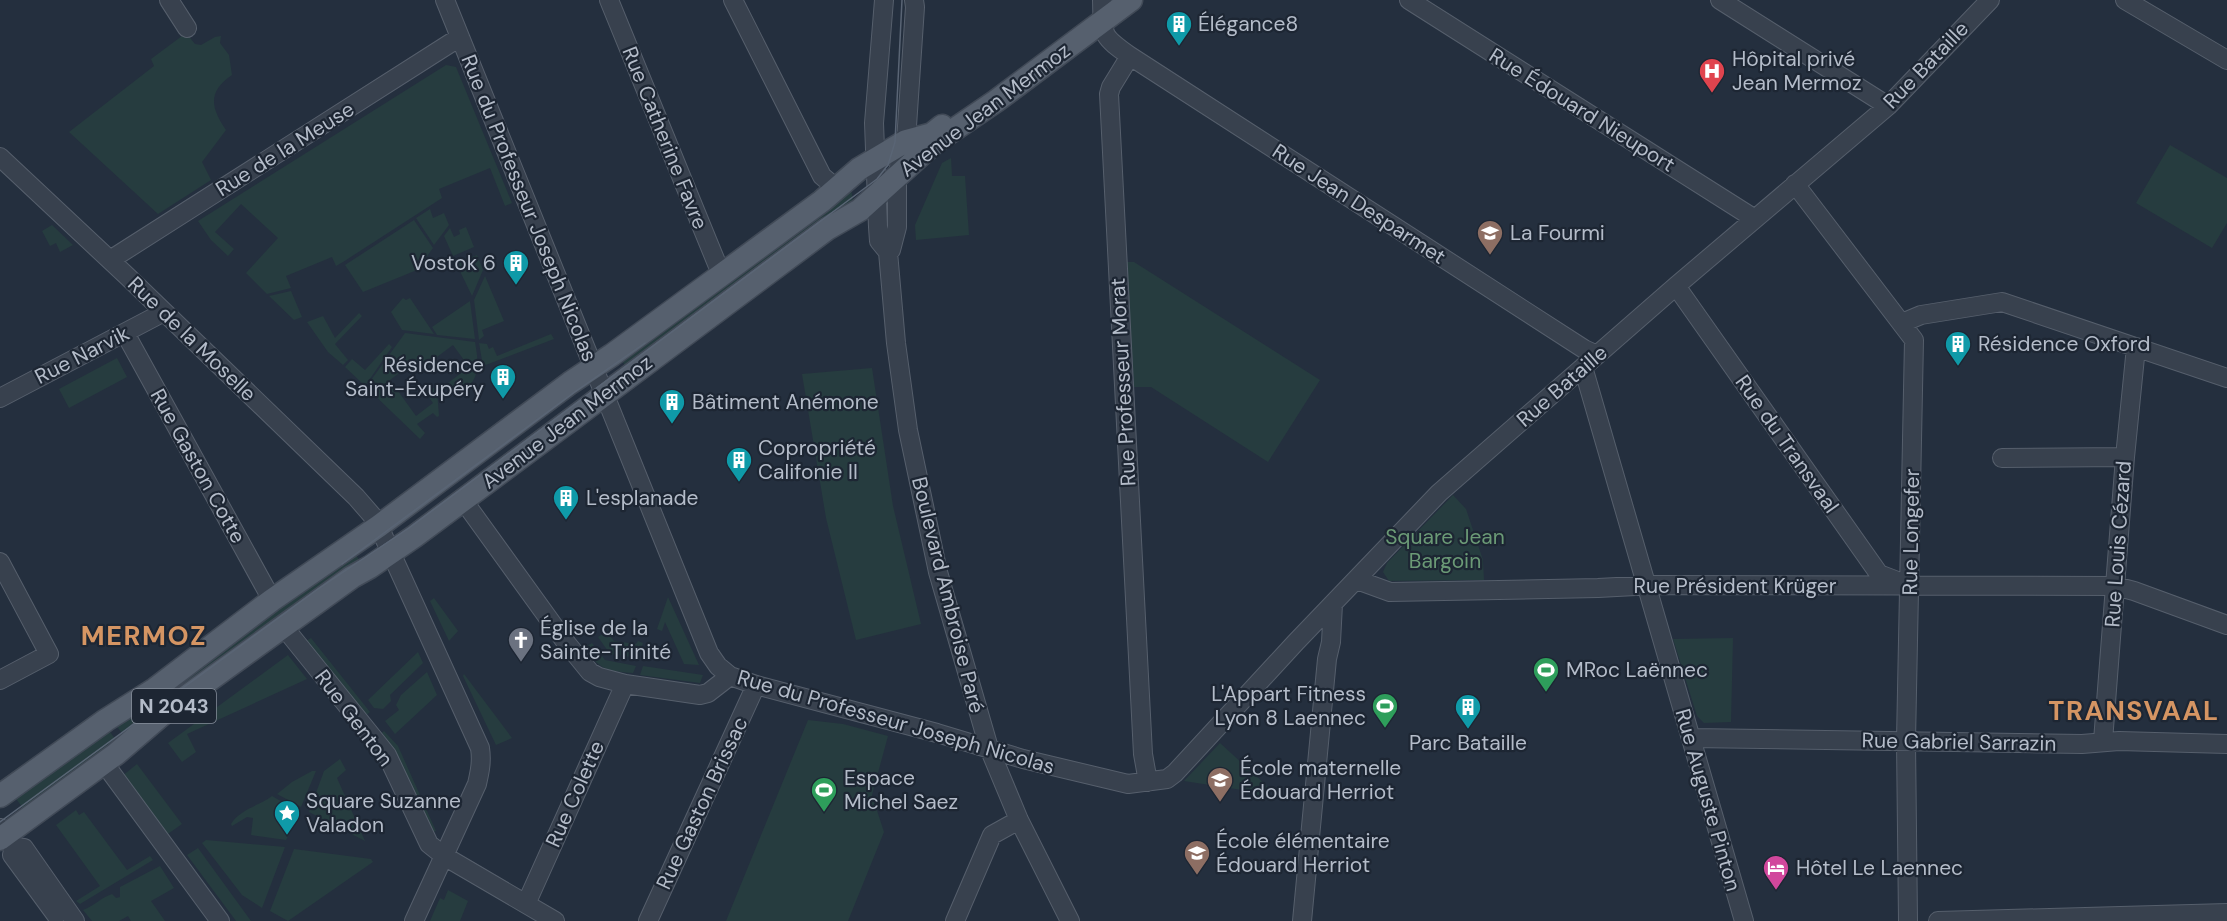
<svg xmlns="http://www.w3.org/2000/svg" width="2227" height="921" font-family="'DM Sans',sans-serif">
  <rect width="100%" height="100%" fill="#242f3e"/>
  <path fill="#263c3f" d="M 186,33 L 195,44 L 201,45 L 215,37 L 221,36 L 220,43 L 229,55 L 232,75 C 207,92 211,108 226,130 L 202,162 L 211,180 L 158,214 L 69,132 L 154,66 L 151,59 Z
    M 446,65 L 456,67 L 512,203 L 505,206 L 490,168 L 439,189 L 442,198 L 343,262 L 336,266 L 332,257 L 286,276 L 291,288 L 267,294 L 246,273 L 278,238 L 241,204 L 215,232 L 234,249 L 228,256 L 211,240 L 198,221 Z
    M 2170,145 L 2227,178 L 2227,223 L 2212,248 L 2136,203 Z
    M 951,158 L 952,176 L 965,176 L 969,235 L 916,240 L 915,225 L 942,163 Z
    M 850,184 L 853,200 L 628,369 L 619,357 Z
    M 430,209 L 433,218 L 444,213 L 449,225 L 434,245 L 416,218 Z
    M 414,220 L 433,248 L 417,270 L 363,292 L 345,265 Z
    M 52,225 L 73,245 L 60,252 L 56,243 L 50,246 L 42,231 Z
    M 466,227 L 474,247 L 453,256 L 444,236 L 450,228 L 454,237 L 460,234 L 459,230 Z
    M 477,255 L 483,270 L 472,296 L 456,263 Z
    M 1127,262 L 1134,262 L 1320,380 L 1268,462 L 1151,387 L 1134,387 Z
    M 485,276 L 504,321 L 482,330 L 484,336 L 479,340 L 474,300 Z
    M 291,291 L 302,317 L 294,320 L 269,296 Z
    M 403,298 L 406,300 L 410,298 L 434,334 L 402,330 L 391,312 Z
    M 470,301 L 475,339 L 437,335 L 432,327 Z
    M 359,313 L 362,316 L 335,344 L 348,360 L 343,365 L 328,352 L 307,322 L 323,316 L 335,338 Z
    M 405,333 L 475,342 C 479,365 481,380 459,394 L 448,383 L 469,367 L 453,345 L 413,375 L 407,367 L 390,380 L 416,416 L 433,403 L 426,393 L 435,387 L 437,390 L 439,416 L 437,417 L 433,413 L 417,424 L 425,433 L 420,439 L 366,387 Z
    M 551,334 L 554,339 L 483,366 L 479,343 L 487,344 L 489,349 L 493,347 L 497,356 Z
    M 389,344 L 392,347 L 365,386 L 345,367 L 352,359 L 365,370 Z
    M 117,358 L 127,377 L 69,408 L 59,389 Z
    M 872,368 L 893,506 L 921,624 L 856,640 L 826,518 L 802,374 Z
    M 1453,495 L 1466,509 L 1483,560 L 1484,580 L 1389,581 L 1383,572 L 1387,563 Z
    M 353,552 L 363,564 L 126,738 L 114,723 Z
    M 668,597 L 699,665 L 684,664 L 665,622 L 662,631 L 657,629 Z
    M 434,598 L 458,631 L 449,641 L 430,601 Z
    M 615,626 L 618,630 L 611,637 L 614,641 L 636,644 L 638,641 L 643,643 L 638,658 L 610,654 L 598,637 Z
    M 311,638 L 370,712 L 362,719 L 302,643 Z
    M 1733,638 L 1731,722 L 1704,723 L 1697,716 L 1673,639 Z
    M 592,643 L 605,660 L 636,666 L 633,673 C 606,671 601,670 584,648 Z
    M 418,652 L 423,663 L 390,695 L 391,701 L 383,709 L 374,708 L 368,700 Z
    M 288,655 L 307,679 L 187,734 L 196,752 L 182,762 L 168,743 Z
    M 643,666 L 703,675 L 700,683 L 640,675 Z
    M 427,672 L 437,695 L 395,734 L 385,721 L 399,710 L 396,705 L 401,695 Z
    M 464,674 L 512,738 L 496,745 L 463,676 Z
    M 808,720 L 843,724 L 888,736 L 872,795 L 884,832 L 848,921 L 726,921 Z
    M 107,728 L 119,744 L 25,811 L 14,796 Z
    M 384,731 L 398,746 L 436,831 L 427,834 L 377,737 Z
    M 1220,743 L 1267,786 L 1265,796 L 1255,795 L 1255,792 L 1184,781 Z
    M 340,759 L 346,770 L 337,778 L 365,841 L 309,812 L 324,771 Z
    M 137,764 L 182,824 L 165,836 L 121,777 Z
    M 312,771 L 316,771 L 301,807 L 277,794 L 292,782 Z
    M 272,796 L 300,812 L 286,840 L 251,835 L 253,818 L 247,817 L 232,826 L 231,824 C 240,809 259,806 272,796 Z
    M 76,810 L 79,815 L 84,812 L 127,870 L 150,856 L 153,860 L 80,904 L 76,901 L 100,886 L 56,825 Z
    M 206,840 L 285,847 L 262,908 L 242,895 L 202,843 Z
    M 198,848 L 251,921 L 236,921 L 187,855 Z
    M 294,849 L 371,859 L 373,862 L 288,921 L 270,911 Z
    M 160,866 L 174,888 L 151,901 L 165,921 L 131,921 L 128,916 L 119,921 L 92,921 L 83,910 C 94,906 102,897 112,894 L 116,898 L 120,897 L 120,887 Z
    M 448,890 L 468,901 L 460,921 L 430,921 L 440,898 L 444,900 Z"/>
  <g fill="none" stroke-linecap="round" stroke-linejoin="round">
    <g stroke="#565f6c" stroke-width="20">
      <path id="minor" d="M 169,0 L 187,28
        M 445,0 L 709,653 L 718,666 L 730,676 L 756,685 L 937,733 L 1023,759 L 1128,784 L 1167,779 L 1175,773 L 1296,642 L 1439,493 L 1676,286 L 1888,106 L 1990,0
        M 609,0 L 717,264 L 724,273
        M 733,0 L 822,176 L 836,188
        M 884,0 L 874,123 L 878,227 L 879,241 L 888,252 L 896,343 L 908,430 L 938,572 L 989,748 L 1019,820 L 1070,921
        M 1102,0 C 1103,35 1100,35 1130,56 L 1111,87 L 1109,94 L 1143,754 L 1148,782
        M 1409,0 L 1755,219
        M 1720,0 L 1888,106
        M 2125,0 L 2227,60
        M 1130,56 L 1584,349 L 1597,355
        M 0,157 L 128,277 L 356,497 L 376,520 L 480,748 C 482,761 480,771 477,784 L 414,921
        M 1795,184 L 1914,340 L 1906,741 L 1908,921
        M 888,252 L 891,250 L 897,227 L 897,175 L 906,141 L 915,7 L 914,0
        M 110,260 L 460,37
        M 1676,286 L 1879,574 L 1900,582
        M 1902,323 L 1921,315 L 2002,302 L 2227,378
        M 125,333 L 272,600
        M 1583,367 L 1744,921
        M 0,398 L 164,312
        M 2002,458 L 2125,457
        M 463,500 L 564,640 L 590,672 L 599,677 L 625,684 L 700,695 L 708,693 L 730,676
        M 0,562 L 49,654 L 0,680
        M 1357,580 L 1390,592 L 1598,588 L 1654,585 L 2115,586 L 2134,591 L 2227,625
        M 283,626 L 387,755 L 429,844 L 444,856 L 555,921
        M 1691,738 L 2082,744 L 2119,741 L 2227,744
        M 2103,741 L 2125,457 L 2136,347
        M 104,763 L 220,921
        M 0,828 L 14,847 L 24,848 L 75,921
        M 14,847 L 12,855 L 56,915
        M 526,904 L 625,684
        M 648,921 L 756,685
        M 955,921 L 992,835 L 1019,820
        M 1302,921 L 1327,659 L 1331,642 L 1333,604
        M 1938,921 L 2227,913"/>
    </g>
    <g stroke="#414a57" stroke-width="25">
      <path id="major" d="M 0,796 L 106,720 L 155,689 L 272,600 L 379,526 L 570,383 L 612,355 L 724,273 L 822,201 L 859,169 L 906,141 L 932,134 L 942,126
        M 0,839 L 116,754 L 165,712 L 352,577 L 370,567 L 415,536 L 827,229 L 860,210 L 933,144 L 996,101 L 1131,0"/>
    </g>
    <use href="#minor" stroke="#38414e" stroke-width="18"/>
    <use href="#major" stroke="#56606e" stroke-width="22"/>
    <path stroke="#5a6575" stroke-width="1.5" d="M 342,564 L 576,391 L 645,343
      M 0,822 L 318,589 L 409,528 L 877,179 L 888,165 L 895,142 L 902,0"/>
  </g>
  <defs>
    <g id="building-pin" transform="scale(1.35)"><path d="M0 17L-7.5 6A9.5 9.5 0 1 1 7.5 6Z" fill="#0f9aa8" stroke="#1d2633"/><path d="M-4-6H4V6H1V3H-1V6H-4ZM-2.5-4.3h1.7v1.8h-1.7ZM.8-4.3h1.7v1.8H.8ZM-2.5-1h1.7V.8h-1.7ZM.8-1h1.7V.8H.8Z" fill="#fff"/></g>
    <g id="hospital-pin" transform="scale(1.35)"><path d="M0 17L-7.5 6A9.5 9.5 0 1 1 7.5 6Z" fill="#e0444e" stroke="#1d2633"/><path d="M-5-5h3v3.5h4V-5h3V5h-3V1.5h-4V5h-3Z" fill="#fff"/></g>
    <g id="school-pin" transform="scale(1.35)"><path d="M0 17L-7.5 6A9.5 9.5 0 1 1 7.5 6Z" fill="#8d6e63" stroke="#1d2633"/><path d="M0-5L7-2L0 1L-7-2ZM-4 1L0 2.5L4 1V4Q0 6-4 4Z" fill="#fff"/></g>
    <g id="church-pin" transform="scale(1.35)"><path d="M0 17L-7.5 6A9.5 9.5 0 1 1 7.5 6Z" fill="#6b7280" stroke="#1d2633"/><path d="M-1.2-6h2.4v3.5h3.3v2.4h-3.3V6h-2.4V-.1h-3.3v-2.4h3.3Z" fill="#fff"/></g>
    <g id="stadium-pin" transform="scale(1.35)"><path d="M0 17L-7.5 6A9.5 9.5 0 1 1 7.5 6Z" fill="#2e9e5b" stroke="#1d2633"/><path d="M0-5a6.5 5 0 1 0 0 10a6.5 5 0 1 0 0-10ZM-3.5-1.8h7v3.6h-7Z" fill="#fff"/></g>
    <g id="sight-pin" transform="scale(1.35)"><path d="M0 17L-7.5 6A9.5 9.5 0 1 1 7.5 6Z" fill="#0f9aa8" stroke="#1d2633"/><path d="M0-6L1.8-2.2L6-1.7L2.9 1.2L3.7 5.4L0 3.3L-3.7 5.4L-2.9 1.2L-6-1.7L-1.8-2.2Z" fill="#fff"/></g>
    <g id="hotel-pin" transform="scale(1.35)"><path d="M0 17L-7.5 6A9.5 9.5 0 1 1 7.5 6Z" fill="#d1479c" stroke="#1d2633"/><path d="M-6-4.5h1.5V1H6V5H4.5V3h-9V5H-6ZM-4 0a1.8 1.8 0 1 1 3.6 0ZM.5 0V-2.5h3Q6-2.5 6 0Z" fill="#fff"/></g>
  </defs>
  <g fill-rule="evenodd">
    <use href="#building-pin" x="1179" y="24"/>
    <use href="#hospital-pin" x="1712" y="71"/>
    <use href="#school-pin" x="1490" y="233"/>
    <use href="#building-pin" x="516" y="263"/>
    <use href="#building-pin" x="1958" y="344"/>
    <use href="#building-pin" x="503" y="377"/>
    <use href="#building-pin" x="672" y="402"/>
    <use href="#building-pin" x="739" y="460"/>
    <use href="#building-pin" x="566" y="498"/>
    <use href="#church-pin" x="521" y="640"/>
    <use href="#stadium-pin" x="1546" y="670"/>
    <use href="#stadium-pin" x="1385" y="706"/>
    <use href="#building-pin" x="1468" y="707"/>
    <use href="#school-pin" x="1220" y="780"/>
    <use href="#stadium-pin" x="824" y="790"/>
    <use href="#sight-pin" x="287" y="813"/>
    <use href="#school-pin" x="1197" y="853"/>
    <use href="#hotel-pin" x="1776" y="868"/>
  </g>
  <g text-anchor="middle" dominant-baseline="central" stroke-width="4.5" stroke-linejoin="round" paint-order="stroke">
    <rect fill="#1d2633" stroke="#878f9c" stroke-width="1.5" x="132" y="689" width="84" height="34" rx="4.5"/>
    <g font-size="20" font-weight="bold" fill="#b4bcc9">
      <text x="174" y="706">N 2043</text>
    </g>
    <g font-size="21" fill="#b4bcc9" stroke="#1d2633" text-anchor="start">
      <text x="1198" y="24">Élégance8</text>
      <text x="1732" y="59">Hôpital privé<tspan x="1732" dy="24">Jean Mermoz</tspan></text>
      <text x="1510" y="233">La Fourmi</text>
      <text x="496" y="263" text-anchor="end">Vostok 6</text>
      <text x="1978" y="344">Résidence Oxford</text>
      <text x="484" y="365" text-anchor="end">Résidence<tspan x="484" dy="24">Saint-Éxupéry</tspan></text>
      <text x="692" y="402">Bâtiment Anémone</text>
      <text x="758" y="448">Copropriété<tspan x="758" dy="24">Califonie II</tspan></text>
      <text x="586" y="498">L'esplanade</text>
      <text x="540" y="628">Église de la<tspan x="540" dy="24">Sainte-Trinité</tspan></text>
      <text x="1566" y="670">MRoc Laënnec</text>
      <text x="1366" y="694" text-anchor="end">L'Appart Fitness<tspan x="1366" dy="24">Lyon 8 Laennec</tspan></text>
      <text x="1468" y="743" text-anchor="middle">Parc Bataille</text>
      <text x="1240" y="768">École maternelle<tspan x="1240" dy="24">Édouard Herriot</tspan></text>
      <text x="844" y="778">Espace<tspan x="844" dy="24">Michel Saez</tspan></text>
      <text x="306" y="801">Square Suzanne<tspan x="306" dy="24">Valadon</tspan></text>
      <text x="1216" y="841">École élémentaire<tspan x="1216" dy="24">Édouard Herriot</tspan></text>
      <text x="1796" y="868">Hôtel Le Laennec</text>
    </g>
    <g font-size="21" fill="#b4bcc9" stroke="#1d2633">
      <text transform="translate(1926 65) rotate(-46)">Rue Bataille</text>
      <text transform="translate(985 110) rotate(-37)">Avenue Jean Mermoz</text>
      <text transform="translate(1582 110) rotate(32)">Rue Édouard Nieuport</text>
      <text transform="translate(665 138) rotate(68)">Rue Catherine Favre</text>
      <text transform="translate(285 149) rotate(-32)">Rue de la Meuse</text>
      <text transform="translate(1359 204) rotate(33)">Rue Jean Desparmet</text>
      <text transform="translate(529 208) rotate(68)">Rue du Professeur Joseph Nicolas</text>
      <text transform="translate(192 339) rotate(44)">Rue de la Moselle</text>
      <text transform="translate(82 355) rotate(-27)">Rue Narvik</text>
      <text transform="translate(1123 382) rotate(-93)">Rue Professeur Morat</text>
      <text transform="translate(1562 386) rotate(-41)">Rue Bataille</text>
      <text transform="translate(567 422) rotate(-37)">Avenue Jean Mermoz</text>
      <text transform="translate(1787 444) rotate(55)">Rue du Transvaal</text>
      <text transform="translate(198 466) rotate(61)">Rue Gaston Cotte</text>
      <text transform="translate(1911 532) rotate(-89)">Rue Longefer</text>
      <text transform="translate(2118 544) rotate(-86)">Rue Louis Cézard</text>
      <text x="1735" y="586">Rue Président Krüger</text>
      <text transform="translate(948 595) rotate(76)">Boulevard Ambroise Paré</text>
      <text transform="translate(354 718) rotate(53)">Rue Genton</text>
      <text transform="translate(896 722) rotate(16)">Rue du Professeur Joseph Nicolas</text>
      <text transform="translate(1959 742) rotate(1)">Rue Gabriel Sarrazin</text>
      <text transform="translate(575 794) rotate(-66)">Rue Colette</text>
      <text transform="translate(1708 800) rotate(74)">Rue Auguste Pinton</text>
      <text transform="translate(702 803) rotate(-65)">Rue Gaston Brissac</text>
    </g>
    <g font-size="21" fill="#6b9a76" stroke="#1d2633">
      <text x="1445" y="537">Square Jean<tspan x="1445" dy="24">Bargoin</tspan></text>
    </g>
    <g font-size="27" font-weight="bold" letter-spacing="1.5" fill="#d59563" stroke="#1d2633">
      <text x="144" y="635">MERMOZ</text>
      <text x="2134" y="710">TRANSVAAL</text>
    </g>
  </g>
</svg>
